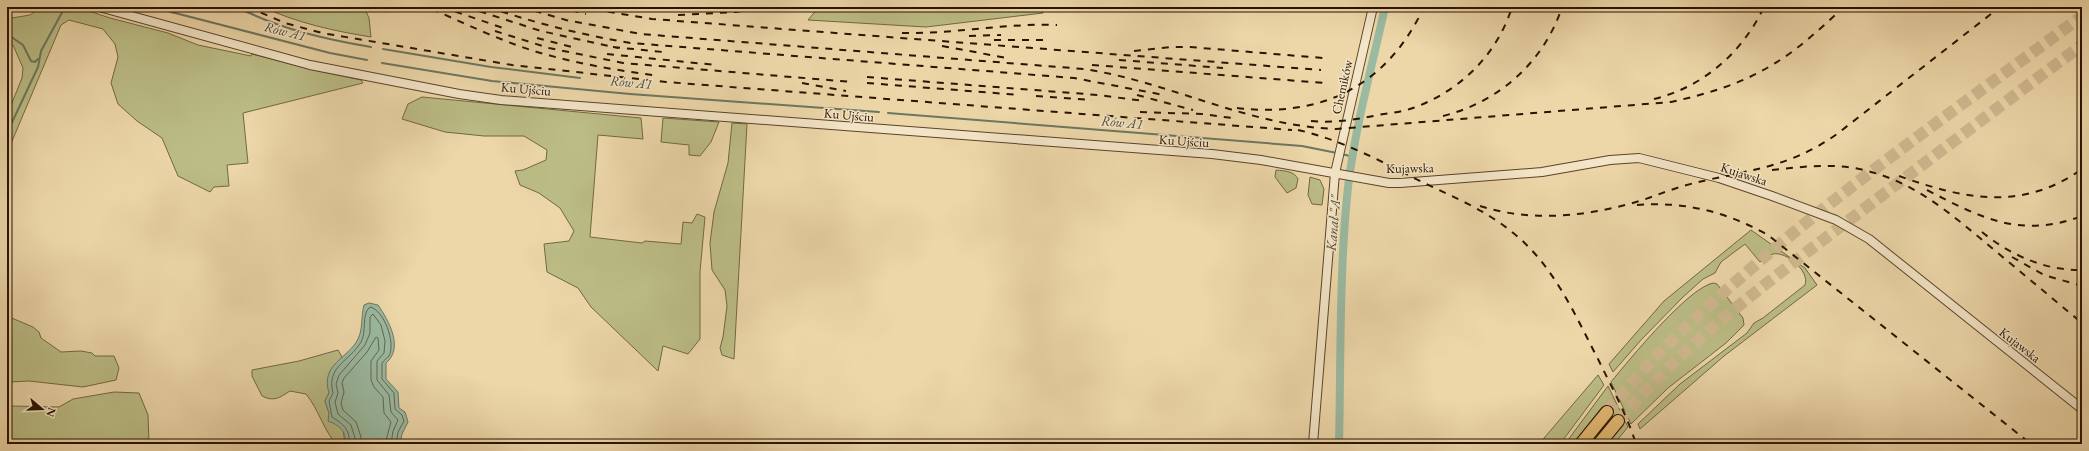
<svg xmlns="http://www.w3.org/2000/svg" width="2089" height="451" font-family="'EB Garamond',serif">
  <rect width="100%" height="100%" fill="#edd7a9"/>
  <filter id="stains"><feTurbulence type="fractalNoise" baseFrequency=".005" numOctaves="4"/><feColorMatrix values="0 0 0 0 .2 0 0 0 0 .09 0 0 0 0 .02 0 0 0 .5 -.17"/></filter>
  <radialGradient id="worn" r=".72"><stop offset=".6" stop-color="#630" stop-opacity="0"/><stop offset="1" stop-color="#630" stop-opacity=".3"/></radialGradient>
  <path fill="#bcbd86" stroke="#726843" d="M 41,7 L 77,7 L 110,18 L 168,33 L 198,45 L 251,56 L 252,54 L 314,70 L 361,80 L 363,83 L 243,113 L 248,163 L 227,165 L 229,186 L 214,187 L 210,192 L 178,176 L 162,138 L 137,121 L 118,104 L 111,83 L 118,57 L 115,44 L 103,29 L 69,20 L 61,25 L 7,153 L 7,115 L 22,78 L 23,68 L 13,45 L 7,42 L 9,30 L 7,29 L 7,23 L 12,18 L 30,15 Z
    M 263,7 L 364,7 L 369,18 L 371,37 C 334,31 297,23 263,7 Z
    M 819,7 L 1044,7 L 1043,13 L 926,27 L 808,20 Z
    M 422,97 L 641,118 L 643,139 L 598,135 L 590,237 L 642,243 L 645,241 L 681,244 L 683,222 L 692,223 L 697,214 L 705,217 L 700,272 L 700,339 L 688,354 L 663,346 L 658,371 L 591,307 L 578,288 L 547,272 L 544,244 L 569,241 L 574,231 L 560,208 L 539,193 L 520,185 L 515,171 L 523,170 L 546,160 L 547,150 L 524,136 L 484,136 L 445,132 L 402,119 L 408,104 Z
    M 663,118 L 719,122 L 711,142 L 700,156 L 689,155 L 689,145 L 661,142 Z
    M 732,123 L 747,124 L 734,359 L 722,355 L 720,348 L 723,337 L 727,306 L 725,290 L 712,270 L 710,243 L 714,212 L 728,163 Z
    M 1276,170 C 1285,171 1294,171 1298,179 L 1296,188 L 1287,193 L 1275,177 Z
    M 1310,177 L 1320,180 L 1324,189 L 1322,205 L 1312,204 L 1308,195 Z
    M 1751,230 L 1805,268 L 1817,285 L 1724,356 L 1640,429 L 1638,424 L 1680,384 L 1747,333 L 1754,323 L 1763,318 L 1805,285 C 1810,271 1786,251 1773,254 C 1768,255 1764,259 1760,262 L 1745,244 L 1721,262 L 1715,273 L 1703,279 L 1683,297 L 1641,340 L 1613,372 L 1609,364 L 1664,301 Z
    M 1713,283 L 1717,284 L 1743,318 L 1744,325 L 1726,343 L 1668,388 L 1631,424 L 1611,382 C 1629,360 1688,288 1713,283 Z
    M 7,316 L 33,327 L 39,332 L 41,338 L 61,352 L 81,351 L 92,353 L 95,356 L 114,356 L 119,368 L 116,380 L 83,387 L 29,381 L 10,382 L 7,386 Z
    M 338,350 L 342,357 L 330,371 L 329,393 L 325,401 L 329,413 L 343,429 L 345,444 L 336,444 C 323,429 319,410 306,394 L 290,391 C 279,398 274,402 262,396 L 252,376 L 252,370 L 299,361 Z
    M 1598,375 L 1604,385 L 1560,444 L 1539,444 Z
    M 1608,386 L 1628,427 L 1614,444 L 1607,444 L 1623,425 L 1602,407 L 1573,444 L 1565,444 Z
    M 114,392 L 139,393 L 148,415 L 149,444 L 7,444 L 7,400 L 10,406 L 59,407 L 73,399 Z"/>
  <path fill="#9abaa2" stroke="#6d7761" d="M 369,303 L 378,305 C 389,321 404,348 386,363 L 386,379 L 398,392 L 399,408 L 405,412 L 408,422 L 402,434 L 400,444 L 345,444 C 347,431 339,425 328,421 L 329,413 L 325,401 L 329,393 C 320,364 348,359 358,339 C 363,329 361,316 364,305 Z"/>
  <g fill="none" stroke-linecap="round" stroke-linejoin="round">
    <path stroke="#626651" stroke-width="1" d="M 349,444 C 351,430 343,424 332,417 L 329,401 L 333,393 C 326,366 350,361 361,342 C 367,332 361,314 370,307 C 384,310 396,343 389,356 C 387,358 384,360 382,363 L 382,379 L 394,393 L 395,409 L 402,415 L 404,421 L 398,432 L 396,444
      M 354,444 L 355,438 L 351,425 L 338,414 L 335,402 L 338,393 L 336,384 L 339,375 L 365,345 L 370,333 L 370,317 L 373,314 L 381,325 L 385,341 L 384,353 L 377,361 L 377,380 L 389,395 L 391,412 L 398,420 L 393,431 L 391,444
      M 360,444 L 361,437 L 356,422 L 343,410 L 341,403 L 344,392 L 342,383 L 344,378 L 367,352 L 376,337 L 378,338 L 379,350 L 371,361 L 371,380 L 374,387 L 383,397 L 384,413 L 391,422 L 385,444"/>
    <path stroke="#6d7761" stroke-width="2" d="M 152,7 L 330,53 L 367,60
      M 237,7 C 280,29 324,39 371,47
      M 1385,7 L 1397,10
      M 173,13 L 175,8
      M 7,34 L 23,45 L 31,61 L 35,62 L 38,59
      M 383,49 L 491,67 L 580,78
      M 382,63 L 492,81 L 630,94 L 879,112
      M 888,113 L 1302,146 L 1337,153
      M 7,133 L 38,67 L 41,51 L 65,7
      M 1342,154 L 1353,157"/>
    <path stroke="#9abaa2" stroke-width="8" d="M 1339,444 C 1341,359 1339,272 1348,187 C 1355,127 1372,67 1385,7"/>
    <path stroke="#d0b990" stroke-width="12" stroke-dasharray="12 6" stroke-linecap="butt" d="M 1607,412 C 1630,385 1653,358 1679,334 C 1802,215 1945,118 2082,16
      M 1618,421 C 1689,339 1774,277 1860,212 C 1934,156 2008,100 2082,45"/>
    <g stroke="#5a432a" stroke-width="10">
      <path id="minor" d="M 99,7 L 310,65 L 459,94 L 501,100 L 1212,154 L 1261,160 L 1389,183 L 1400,183 L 1542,172 L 1610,160 L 1639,158 L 1719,178 L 1772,196 L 1836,220 L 1869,239 L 2082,409
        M 1313,444 L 1335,173 L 1373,7"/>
    </g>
    <g stroke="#291200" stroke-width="14">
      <path id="highway" d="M 1581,444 L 1607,412
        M 1599,444 L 1618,421"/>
    </g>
    <use href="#minor" stroke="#f3e5c7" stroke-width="8"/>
    <use href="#highway" stroke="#e6bc74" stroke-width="12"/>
    <path stroke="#291200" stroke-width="2" stroke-dasharray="7 7" stroke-linecap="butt" d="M 248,7 L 285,23 L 322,33 L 512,65 L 666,82 L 1292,130
      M 442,7 L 506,29
      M 466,7 L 541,31 L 618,48
      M 488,7 C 535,23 582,35 631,43 L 1074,78 L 1164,95
      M 521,7 L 566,20 L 641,34 L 1084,69 C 1170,82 1248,126 1336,129 L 1671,102 C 1707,94 1741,84 1772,65 C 1798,50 1822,27 1844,7
      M 558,7 L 586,14
      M 580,7 L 652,19 L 1321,70
      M 722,7 L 727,7
      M 432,9 C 466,24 501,41 537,52 C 575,63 614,70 653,75
      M 678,15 L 736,12 L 760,7
      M 495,31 L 549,48 L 623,63 L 852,82
      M 902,33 C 954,34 1005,23 1057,25
      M 969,36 L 1001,35
      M 537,38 L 576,48
      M 994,40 L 1045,40
      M 942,46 L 1007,58
      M 613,47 L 663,52
      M 1134,51 L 1171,47 L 1190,47 L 1323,58
      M 607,54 L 716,65
      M 1119,60 L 1223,68
      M 1092,65 L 1325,83
      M 867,77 L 1098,95 L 1144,101
      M 802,83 L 846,91
      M 867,83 L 1020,95
      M 1137,95 L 1193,110
      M 1036,96 L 1092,100
      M 1654,99 C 1703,87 1742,53 1764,7
      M 1237,108 C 1322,118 1387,86 1424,7
      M 1140,112 L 1202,114 L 1232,118
      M 1443,116 C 1499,102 1544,62 1562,7
      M 1311,121 C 1334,123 1355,120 1378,115 C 1390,113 1402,112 1413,108 C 1460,91 1497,55 1512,7
      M 1298,130 C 1338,139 1375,158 1412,177 C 1446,194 1483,208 1512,232 C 1554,265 1575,315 1599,361 C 1612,388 1627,415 1636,444
      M 1772,170 C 1801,167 1830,163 1859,169 C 1914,180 1952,215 1993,249 C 2023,274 2052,298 2082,323
      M 1899,176 C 1964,199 2021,212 2082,169
      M 1927,190 C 1981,218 2021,239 2082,216
      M 1637,205 C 1684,201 1727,212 1768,235 L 2031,444
      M 1480,206 C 1533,223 1591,216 1643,200 C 1657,195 1670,190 1683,186 C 1741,170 1785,171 1837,134 L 2000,7
      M 1982,232 C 2010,255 2046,271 2082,270
      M 2012,257 L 2044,275 L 2082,286"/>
  </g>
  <g text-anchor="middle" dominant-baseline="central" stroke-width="3" stroke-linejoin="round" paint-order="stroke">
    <g font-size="13" fill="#291200" stroke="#f3e5c7">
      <text transform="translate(1342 87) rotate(-77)">Chemików</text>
      <text transform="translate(526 89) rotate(5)">Ku Ujściu</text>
      <text transform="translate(849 115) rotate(5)">Ku Ujściu</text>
      <text transform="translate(1184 141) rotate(4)">Ku Ujściu</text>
      <text transform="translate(1410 168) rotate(-1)">Kujawska</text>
      <text transform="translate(1744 174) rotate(18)">Kujawska</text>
      <text transform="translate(2020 345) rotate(38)">Kujawska</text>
    </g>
    <g font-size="14" font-style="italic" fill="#514d39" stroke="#f3e5c7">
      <text transform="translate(285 31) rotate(14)">Rów A1</text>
      <text transform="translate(631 82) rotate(5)">Rów A1</text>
      <text transform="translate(1122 122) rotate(5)">Rów A1</text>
      <text transform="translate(1333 223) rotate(-85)">Kanał "A"</text>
    </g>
  </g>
  <rect width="2089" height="451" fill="none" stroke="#edd7a9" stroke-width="24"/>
  <rect x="8" y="8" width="2073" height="435" fill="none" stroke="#291200" stroke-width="2"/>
  <rect x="12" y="12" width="2065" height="427" fill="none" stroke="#291200"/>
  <g transform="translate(42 409) rotate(109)" stroke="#f3e5c7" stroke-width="3" paint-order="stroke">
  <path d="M0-3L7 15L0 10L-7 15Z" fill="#291200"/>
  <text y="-6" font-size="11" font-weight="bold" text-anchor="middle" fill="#291200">N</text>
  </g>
  <rect width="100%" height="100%" filter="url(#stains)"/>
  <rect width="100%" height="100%" fill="url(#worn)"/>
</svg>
